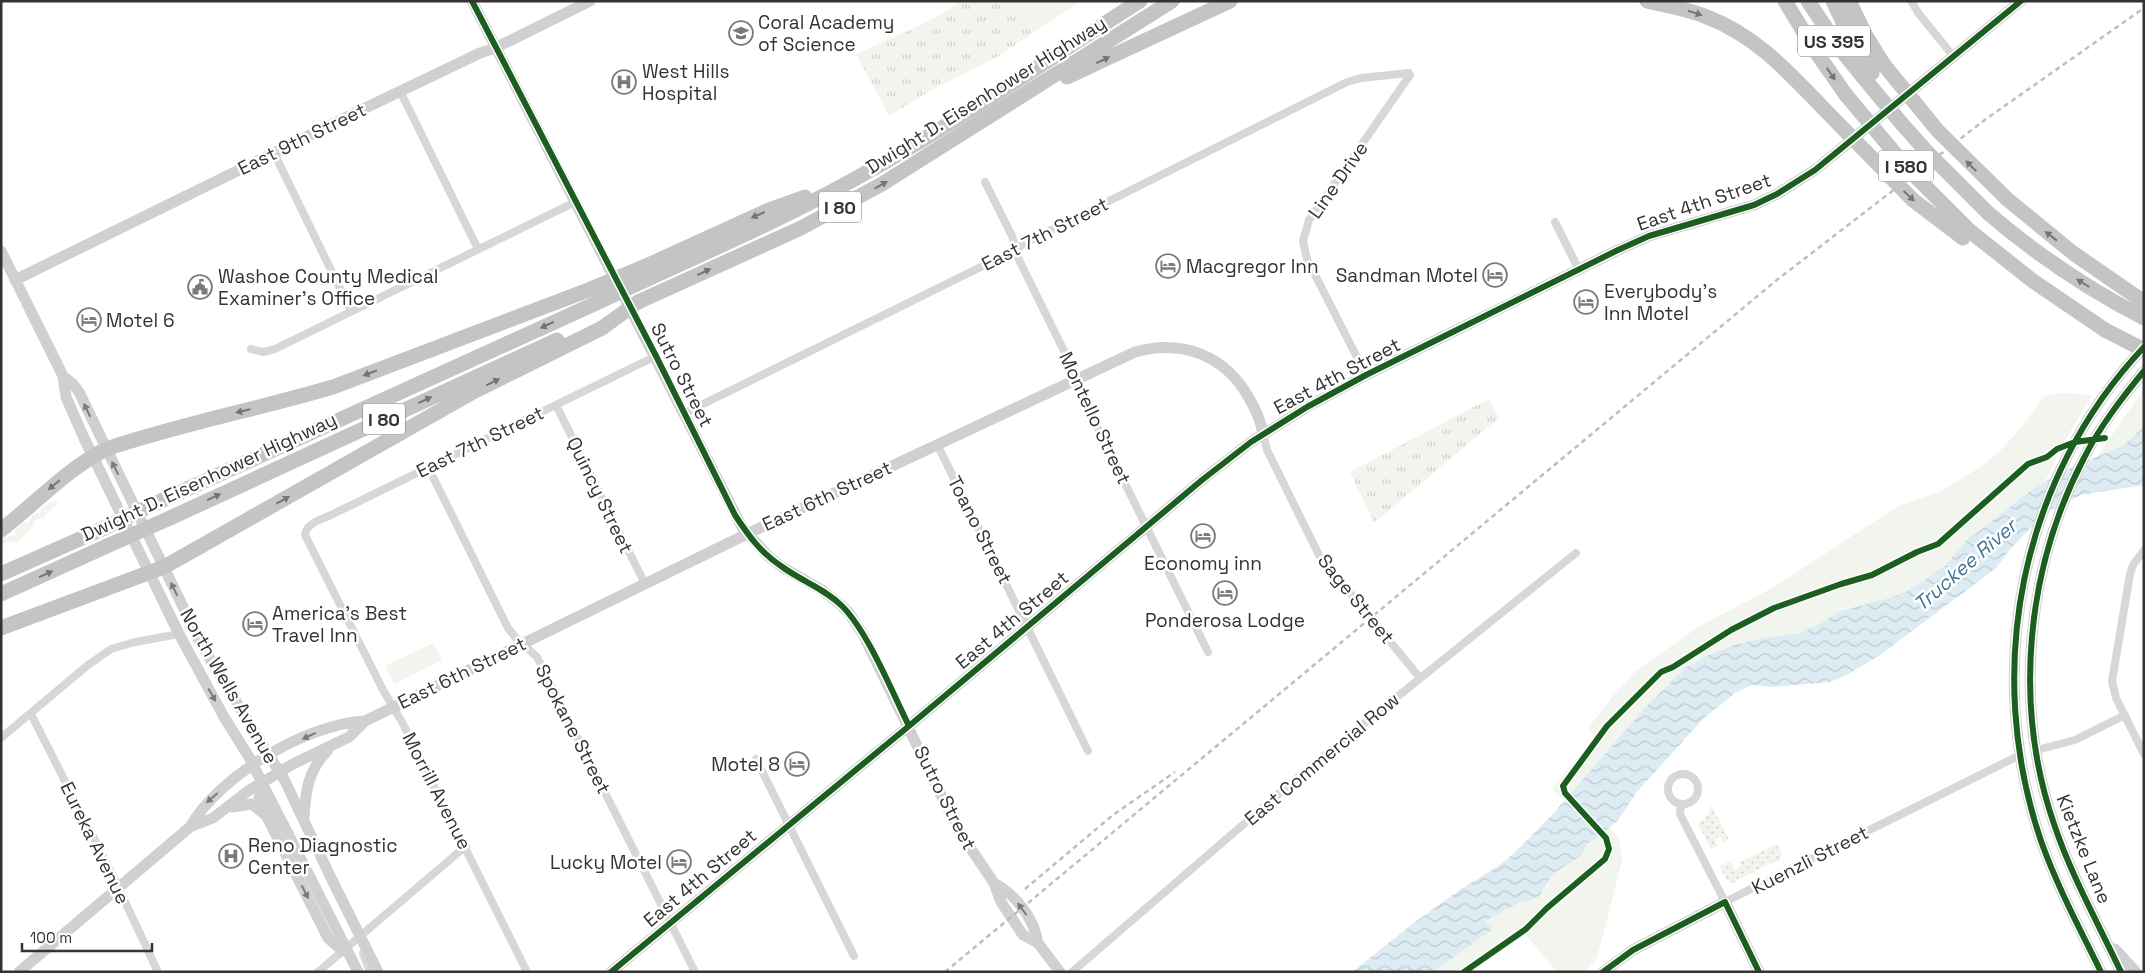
<svg xmlns="http://www.w3.org/2000/svg" width="2145" height="973" font-family="'Space Grotesk',sans-serif">
  <defs>
    <pattern id="grass-tufts" width="24" height="20" patternUnits="userSpaceOnUse" patternTransform="scale(1.25)"><rect width="24" height="20" fill="#f1f5ed"/><path d="M3 7l-1-3M5 7V3M7 7l1-3M15 17l-1-3M17 17v-4M19 17l1-3" fill="none" stroke="#cfd2cc"/></pattern>
    <pattern id="garden-dots" width="8" height="8" patternUnits="userSpaceOnUse" patternTransform="scale(1.25)"><rect width="8" height="8" fill="#f1f5ed"/><path d="M2 2h.1M6 6h.1" fill="none" stroke="#cfd2cc" stroke-width="1.8" stroke-linecap="round"/></pattern>
    <pattern id="water-waves" width="16" height="10" patternUnits="userSpaceOnUse" patternTransform="scale(1.25)"><rect width="16" height="10" fill="#ddebf3"/><path d="M0 5q4-4 8 0t8 0" fill="none" stroke="#becad1"/></pattern>
  </defs>
  <rect width="100%" height="100%" fill="#fff"/>
  <path fill="url(#grass-tufts)" d="M 958,1 L 1016,1 L 1034,32 L 999,56 L 931,90 L 889,116 L 856,54 C 875,45 950,15 958,1 Z
    M 1489,399 L 1499,418 L 1374,523 L 1350,472 Z
    M 54,501 L 58,502 L 57,505 L 49,511 L 44,518 L 34,520 L 34,525 L 18,542 L 14,543 L 13,541 L 7,542 L 1,548 L 1,541 L 5,537 L 15,535 L 15,531 L 21,524 L 29,522 L 33,514 L 40,513 L 42,507 Z"/>
  <path fill="#f1f5ed" d="M 1016,1 L 1081,1 L 1034,32 Z
    M 2144,389 L 2144,427 L 2122,446 L 2096,458 Z
    M 2062,393 L 2092,395 L 2066,439 L 2045,482 L 2030,491 L 1978,532 L 1970,536 L 1945,566 L 1911,589 L 1896,596 L 1837,612 L 1825,621 L 1798,634 L 1768,637 L 1719,651 L 1685,668 L 1643,710 L 1565,801 L 1552,789 L 1595,737 L 1588,728 L 1614,695 L 1635,672 L 1698,627 L 1774,587 L 1898,506 L 1939,492 L 1979,468 L 1999,452 L 2021,428 L 2044,396 Z
    M 433,643 L 442,660 L 394,684 L 385,666 Z
    M 1608,827 L 1619,838 L 1622,861 L 1597,958 L 1584,972 L 1557,972 L 1524,933 L 1467,972 L 1433,972 L 1480,938 L 1487,920 L 1519,903 L 1530,901 L 1547,887 L 1554,873 L 1576,859 L 1587,843 L 1597,839 Z"/>
  <path fill="url(#garden-dots)" d="M 1711,805 L 1729,839 L 1723,842 L 1720,836 L 1715,839 L 1718,846 L 1711,849 L 1698,824 L 1708,815 Z
    M 1777,844 L 1782,854 L 1779,861 L 1773,862 L 1741,878 L 1734,883 C 1725,882 1723,874 1720,866 L 1730,861 L 1735,870 L 1742,866 L 1740,862 Z"/>
  <path fill="url(#water-waves)" d="M 2144,427 L 2144,485 L 2081,495 L 2051,510 L 2036,523 L 2012,547 L 1995,569 L 1880,655 L 1847,675 L 1830,682 L 1772,687 L 1752,685 L 1735,693 L 1703,719 L 1636,793 L 1618,820 L 1597,839 L 1588,843 L 1581,855 L 1576,859 L 1554,873 L 1539,896 L 1530,901 L 1519,903 L 1487,920 L 1485,922 L 1493,927 L 1491,930 L 1433,972 L 1352,972 L 1415,922 L 1461,889 L 1497,867 L 1512,855 L 1553,814 L 1643,710 L 1685,668 L 1706,656 L 1735,645 L 1768,637 L 1798,634 L 1825,621 L 1837,612 L 1896,596 L 1911,589 L 1945,566 L 1970,536 L 1978,532 L 2030,491 L 2057,474 L 2122,446 Z"/>
  <g fill="none" stroke-linecap="round" stroke-linejoin="round">
    <path stroke="#d7d7d7" stroke-width="8" d="M 1911,1 L 1919,14 L 1954,57
      M 400,91 L 478,249
      M 274,153 L 351,311
      M 985,182 L 1012,236 L 1019,260 L 1070,363 L 1082,396 L 1208,652
      M 1555,222 L 1578,268
      M 251,349 L 263,352 L 275,349 L 575,202
      M 556,405 L 645,584
      M 685,413 L 999,258 L 1029,241 L 1347,82 L 1361,78 L 1409,73 L 1410,75 L 1309,220 L 1303,241 L 1307,259 L 1366,375
      M 1263,434 L 1267,450 L 1319,555 L 1420,678
      M 937,444 L 1088,751
      M 428,467 L 508,628 L 515,637 L 537,657 L 695,972
      M 2144,550 L 2133,565 L 2130,574 L 2112,681 L 2116,698 L 2144,754
      M 31,714 L 112,874 L 158,972
      M 1,738 L 88,665 L 111,649 L 135,642 L 179,634
      M 2037,750 L 2075,740 L 2125,715
      M 756,759 L 854,956
      M1668 789a15 15 0 1 1 30 0a15 15 0 1 1-30 0Z
      M 1681,805 L 1680,814 L 1725,902 L 2020,755
      M 363,953 L 370,972
      M 318,972 L 466,846
      M 527,972 L 402,722 L 383,690 L 305,535 C 306,524 319,520 329,516 L 656,356
      M 1072,972 L 1310,767 L 1576,553"/>
    <path stroke="#d0d0d0" stroke-width="11" d="M 472,1 L 742,527 L 769,557 L 782,567 L 822,590 L 841,605 L 849,613 L 864,636 L 940,793 L 963,837 L 994,883 L 1001,902 L 1023,935 L 1038,943 L 1060,972
      M 1,251 L 63,376 L 66,397 L 84,438 L 179,634 L 224,717 L 249,757 L 316,889
      M 15,280 L 357,112 L 480,53 L 495,48 L 590,1
      M 63,376 L 73,384 L 79,392 L 202,646 L 285,781 L 333,882
      M 262,782 L 259,799 L 267,817 L 328,938 L 343,951
      M 232,807 L 252,804 L 264,814
      M 304,820 C 305,792 308,770 328,750
      M 190,827 L 213,818 L 248,791 L 293,764 L 349,737 L 365,721
      M 994,883 C 1016,895 1034,918 1038,943
      M 2115,949 L 2136,972
      M 19,972 L 190,827 C 219,776 306,724 365,721 L 747,534 L 1135,352 C 1182,339 1225,355 1249,398 C 1256,410 1261,420 1263,434
      M 611,972 L 909,726 L 1202,480 L 1251,442 L 1307,407 L 1366,375 L 1618,250 L 1649,236 L 1754,205 L 1777,194 L 1815,170 L 2021,1
      M 1603,972 L 1633,950 L 1725,902 L 1759,972
      M 2101,972 C 2080,929 2057,886 2041,841 C 1983,670 2020,479 2144,347
      M 2121,972 C 2098,923 2071,875 2054,824 C 2013,705 2026,569 2084,458 C 2100,426 2122,398 2144,371"/>
    <path stroke="#c4c4c4" stroke-width="15" d="M 1647,1 C 1667,6 1688,9 1707,17 C 1757,36 1790,74 1826,111
      M 1785,1 L 1816,52 L 1846,95
      M 1808,1 L 1838,46 L 1863,77
      M 1833,1 L 1853,43 L 1872,73
      M 1849,1 L 1866,36 L 1884,65
      M 1067,77 L 1230,1
      M 1902,124 L 1928,153
      M 2007,199 L 2073,253 L 2144,302
      M 1988,213 C 2036,254 2088,289 2144,318
      M 1971,232 L 2033,281 L 2105,330
      M 646,266 L 769,210 L 805,197
      M 652,277 C 720,246 788,216 853,180 C 952,126 1045,61 1140,1
      M 638,302 L 801,228 L 882,184 L 1172,1
      M 163,500 L 592,305
      M 170,518 L 557,340
      M 1,530 C 36,503 67,469 106,449 C 181,424 258,409 333,387 L 591,289
      M 1,574 L 100,530
      M 1,594 L 107,546
      M 1,628 L 164,567 L 473,392 L 602,328"/>
    <path stroke="#bebebe" stroke-width="2.5" stroke-dasharray="5 4" stroke-linecap="butt" d="M 1025,889 L 1113,815 L 1175,772
      M 945,972 L 1778,279 L 1986,119 L 2144,8"/>
    <path stroke="#d0d0d0" stroke-width="11" d="M 333,882 L 378,972
      M 316,889 L 358,972"/>
    <path stroke="#c4c4c4" stroke-width="15" d="M 1884,65 L 1938,131 L 2007,199
      M 1863,77 L 1902,124
      M 1846,95 L 1909,170 L 1971,232
      M 1826,111 L 1913,200 L 1963,238
      M 1928,153 L 1988,213
      M 591,289 L 646,266
      M 592,305 L 652,277
      M 602,328 L 638,302
      M 2105,330 L 2144,350
      M 100,530 L 163,500
      M 107,546 L 170,518"/>
    <g stroke="#fff" stroke-width="9">
      <path id="cycleway" d="M 472,1 L 656,356 L 735,515 C 748,535 761,553 781,566 C 801,581 824,588 842,606 C 868,632 892,692 909,726
        M 611,972 L 909,726 L 1202,480 L 1251,442 L 1307,407 L 1366,375 L 1618,250 L 1649,236 L 1754,205 L 1777,194 L 1815,170 L 2021,1
        M 1464,972 L 1526,929 L 1547,908 L 1605,859 L 1609,849 L 1606,838 L 1565,793 L 1563,786 L 1607,726 L 1661,672 L 1673,667 L 1731,630 L 1774,608 L 1841,584 L 1872,575 L 1917,552 L 1938,544 L 2028,464 L 2047,457 L 2057,449 L 2075,442 L 2105,438
        M 1603,972 L 1633,950 L 1725,902 L 1759,972
        M 2101,972 C 2080,929 2057,886 2041,841 C 1983,670 2020,479 2144,347
        M 2121,972 C 2098,923 2071,875 2054,824 C 2013,705 2026,569 2084,458 C 2100,426 2122,398 2144,371"/>
    </g>
    <use href="#cycleway" stroke="#1b5e20" stroke-width="6"/>
  </g>
  <defs><path id="oneway-solid" d="M-6-.8H1V-3.2L6.5 0L1 3.2V.8H-6Z" transform="scale(1.25)"/></defs>
  <g fill="#747474">
    <use href="#oneway-solid" transform="translate(1695 13) rotate(17)"/>
    <use href="#oneway-solid" transform="translate(1103 60) rotate(-25)"/>
    <use href="#oneway-solid" transform="translate(1831 74) rotate(55)"/>
    <use href="#oneway-solid" transform="translate(1971 166) rotate(-135)"/>
    <use href="#oneway-solid" transform="translate(881 185) rotate(-30)"/>
    <use href="#oneway-solid" transform="translate(1909 196) rotate(43)"/>
    <use href="#oneway-solid" transform="translate(758 215) rotate(156)"/>
    <use href="#oneway-solid" transform="translate(2051 236) rotate(-142)"/>
    <use href="#oneway-solid" transform="translate(704 272) rotate(-25)"/>
    <use href="#oneway-solid" transform="translate(2083 283) rotate(-148)"/>
    <use href="#oneway-solid" transform="translate(547 325) rotate(155)"/>
    <use href="#oneway-solid" transform="translate(370 373) rotate(159)"/>
    <use href="#oneway-solid" transform="translate(493 382) rotate(-26)"/>
    <use href="#oneway-solid" transform="translate(425 400) rotate(-25)"/>
    <use href="#oneway-solid" transform="translate(243 411) rotate(167)"/>
    <use href="#oneway-solid" transform="translate(54 485) rotate(140)"/>
    <use href="#oneway-solid" transform="translate(214 497) rotate(-25)"/>
    <use href="#oneway-solid" transform="translate(283 500) rotate(-29)"/>
    <use href="#oneway-solid" transform="translate(46 574) rotate(-24)"/>
  </g>
  <g fill="#7a7a7a">
    <use href="#oneway-solid" transform="translate(87 410) rotate(-115)"/>
    <use href="#oneway-solid" transform="translate(115 468) rotate(-116)"/>
    <use href="#oneway-solid" transform="translate(174 589) rotate(-116)"/>
    <use href="#oneway-solid" transform="translate(212 695) rotate(61)"/>
    <use href="#oneway-solid" transform="translate(309 736) rotate(155)"/>
    <use href="#oneway-solid" transform="translate(212 798) rotate(139)"/>
    <use href="#oneway-solid" transform="translate(305 892) rotate(63)"/>
    <use href="#oneway-solid" transform="translate(1022 909) rotate(-127)"/>
  </g>
  <defs>
    <g id="school-ring" transform="scale(1.25)"><circle r="9.5" fill="#fff" stroke="#7a7a7a" stroke-width="1.5"/><path d="M0-5L7-2L0 1L-7-2ZM-4 1L0 2.5L4 1V4Q0 6-4 4Z" fill="#7a7a7a"/></g>
    <g id="hospital-ring" transform="scale(1.25)"><circle r="9.5" fill="#fff" stroke="#7a7a7a" stroke-width="1.5"/><path d="M-5-5h3v3.5h4V-5h3V5h-3V1.5h-4V5h-3Z" fill="#7a7a7a"/></g>
    <g id="hotel-ring" transform="scale(1.25)"><circle r="9.5" fill="#fff" stroke="#7a7a7a" stroke-width="1.5"/><path d="M-6-4.5h1.5V1H6V5H4.5V3h-9V5H-6ZM-4 0a1.8 1.8 0 1 1 3.6 0ZM.5 0V-2.5h3Q6-2.5 6 0Z" fill="#7a7a7a"/></g>
    <g id="civic-ring" transform="scale(1.25)"><circle r="9.5" fill="#fff" stroke="#7a7a7a" stroke-width="1.5"/><path d="M-.6-6.5H3V-4.5H.6V-3L4-1V1h2V6H-6V1h2V-1L-.6-3ZM-1.2 2.5V6h2.4V2.5Z" fill="#7a7a7a"/></g>
  </defs>
  <g fill-rule="evenodd">
    <use href="#school-ring" x="741" y="33"/>
    <use href="#hospital-ring" x="624" y="82"/>
    <use href="#hotel-ring" x="1168" y="266"/>
    <use href="#hotel-ring" x="1495" y="275"/>
    <use href="#civic-ring" x="200" y="287"/>
    <use href="#hotel-ring" x="1586" y="302"/>
    <use href="#hotel-ring" x="89" y="320"/>
    <use href="#hotel-ring" x="1203" y="536"/>
    <use href="#hotel-ring" x="1225" y="593"/>
    <use href="#hotel-ring" x="255" y="624"/>
    <use href="#hotel-ring" x="797" y="764"/>
    <use href="#hospital-ring" x="231" y="856"/>
    <use href="#hotel-ring" x="679" y="862"/>
  </g>
  <g text-anchor="middle" dominant-baseline="central" stroke-width="5" stroke-linejoin="round" paint-order="stroke">
    <g fill="#fff" stroke="#707070" stroke-width="1">
      <rect x="1798" y="25.5" width="72" height="31" rx="4"/>
      <rect x="1878.5" y="150.5" width="55" height="31" rx="4"/>
      <rect x="819" y="191.5" width="42" height="31" rx="4"/>
      <rect x="363" y="403.5" width="42" height="31" rx="4"/>
    </g>
    <g font-size="18" font-weight="bold" fill="#333">
      <text x="1834" y="41">US 395</text>
      <text x="1906" y="166">I 580</text>
      <text x="840" y="207">I 80</text>
      <text x="384" y="419">I 80</text>
    </g>
    <g font-size="19" fill="#333" stroke="#fff" text-anchor="start">
      <text x="758" y="22">Coral Academy<tspan x="758" dy="22">of Science</tspan></text>
      <text x="642" y="71">West Hills<tspan x="642" dy="22">Hospital</tspan></text>
      <text x="1186" y="266">Macgregor Inn</text>
      <text x="1478" y="275" text-anchor="end">Sandman Motel</text>
      <text x="218" y="276">Washoe County Medical<tspan x="218" dy="22">Examiner’s Office</tspan></text>
      <text x="1604" y="291">Everybody's<tspan x="1604" dy="22">Inn Motel</tspan></text>
      <text x="106" y="320">Motel 6</text>
      <text x="1203" y="563" text-anchor="middle">Economy inn</text>
      <text x="272" y="613">America's Best<tspan x="272" dy="22">Travel Inn</tspan></text>
      <text x="1225" y="620" text-anchor="middle">Ponderosa Lodge</text>
      <text x="780" y="764" text-anchor="end">Motel 8</text>
      <text x="248" y="845">Reno Diagnostic<tspan x="248" dy="22">Center</tspan></text>
      <text x="662" y="862" text-anchor="end">Lucky Motel</text>
    </g>
    <g font-size="19" fill="#333" stroke="#fff">
      <text transform="translate(986 95) rotate(-32)">Dwight D. Eisenhower Highway</text>
      <text transform="translate(302 139) rotate(-26)">East 9th Street</text>
      <text transform="translate(1338 180) rotate(-55)">Line Drive</text>
      <text transform="translate(1704 202) rotate(-19)">East 4th Street</text>
      <text transform="translate(1045 234) rotate(-27)">East 7th Street</text>
      <text transform="translate(682 375) rotate(63)">Sutro Street</text>
      <text transform="translate(1337 376) rotate(-28)">East 4th Street</text>
      <text transform="translate(1095 418) rotate(65)">Montello Street</text>
      <text transform="translate(480 442) rotate(-26)">East 7th Street</text>
      <text transform="translate(209 477) rotate(-25)">Dwight D. Eisenhower Highway</text>
      <text transform="translate(600 495) rotate(64)">Quincy Street</text>
      <text transform="translate(827 496) rotate(-25)">East 6th Street</text>
      <text transform="translate(980 530) rotate(63)">Toano Street</text>
      <text transform="translate(1356 599) rotate(51)">Sage Street</text>
      <text transform="translate(1012 620) rotate(-40)">East 4th Street</text>
      <text transform="translate(462 673) rotate(-26)">East 6th Street</text>
      <text transform="translate(229 686) rotate(60)">North Wells Avenue</text>
      <text transform="translate(573 729) rotate(63)">Spokane Street</text>
      <text transform="translate(1322 759) rotate(-40)">East Commercial Row</text>
      <text transform="translate(437 791) rotate(63)">Morrill Avenue</text>
      <text transform="translate(945 798) rotate(63)">Sutro Street</text>
      <text transform="translate(95 843) rotate(64)">Eureka Avenue</text>
      <text transform="translate(2084 849) rotate(68)">Kietzke Lane</text>
      <text transform="translate(1810 860) rotate(-27)">Kuenzli Street</text>
      <text transform="translate(700 878) rotate(-40)">East 4th Street</text>
    </g>
    <g font-size="20" font-style="italic" fill="#3f7597" stroke="#fff">
      <text transform="translate(1965 565) rotate(-41)">Truckee River</text>
    </g>
  </g>
  <rect width="2145" height="973" fill="none" stroke="#333333" stroke-width="5"/>
  <path d="M22 943v8h130v-8" fill="none" stroke="#333333" stroke-width="2.5"/>
  <text x="30" y="943" font-size="15" fill="#333333" stroke="#ffffff" stroke-width="4" paint-order="stroke">100 m</text>
</svg>
